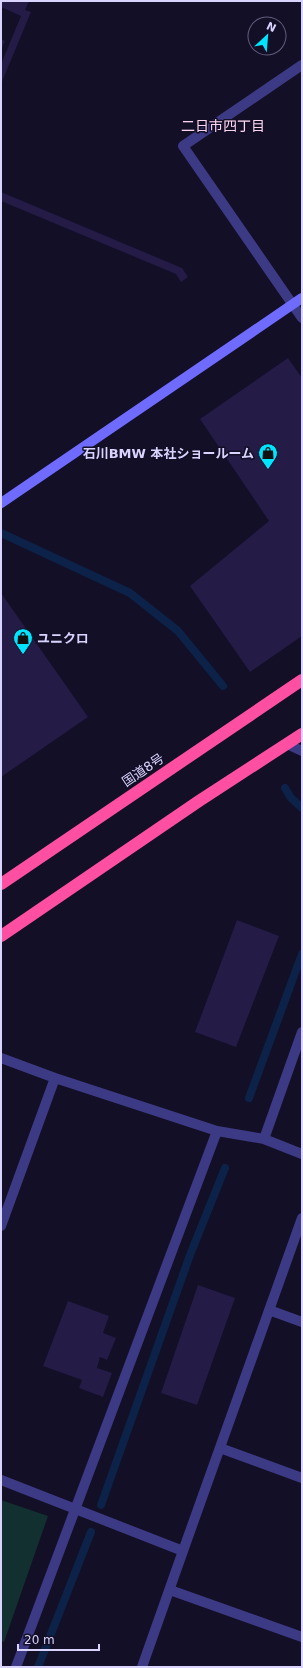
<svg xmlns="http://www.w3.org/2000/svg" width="303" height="1668" font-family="'DejaVu Sans','Noto Sans JP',sans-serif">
  <rect width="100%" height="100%" fill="#130f26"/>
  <path fill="#12302f" d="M 1,1500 L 48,1516 L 4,1642 L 1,1641 Z"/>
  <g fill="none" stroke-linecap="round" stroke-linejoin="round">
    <path stroke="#0c2248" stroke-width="8" d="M 1,533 L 130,593 L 178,631 L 223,686
      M 285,788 L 291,798 L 302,808
      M 249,1098 L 302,954
      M 101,1505 L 190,1255 L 225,1168
      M 38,1667 L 91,1532"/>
  </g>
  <path fill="#241b47" d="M 1,1 L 29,1 L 25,10 L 31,12 L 1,84 L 1,64 L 21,16 L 1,7 Z
    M 1,39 L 5,41 L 1,50 Z
    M 1,192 L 182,268 L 188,277 L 181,282 L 176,274 L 1,201 Z
    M 288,358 L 302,378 L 302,636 L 250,672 L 190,586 L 269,521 L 200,419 Z
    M 1,593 L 88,717 L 1,777 Z
    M 237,920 L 279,936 L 236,1047 L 195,1032 Z
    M 198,1285 L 235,1298 L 197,1405 L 161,1393 Z
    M 68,1301 L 109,1316 L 103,1333 L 116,1338 L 107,1360 L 100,1357 L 97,1368 L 112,1373 L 103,1397 L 79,1388 L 82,1380 L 43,1366 Z"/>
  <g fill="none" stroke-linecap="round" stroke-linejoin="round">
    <path stroke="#3d3a85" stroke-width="10" d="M 302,65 L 183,146 L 302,318
      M 287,744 L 302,751
      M 1,1058 L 55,1078 L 217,1131 L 264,1139 L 302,1154
      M 264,1139 L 302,1032
      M 1,1226 L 55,1078
      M 269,1310 L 302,1322
      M 220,1448 L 302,1478
      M 1,1480 L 183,1551 L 142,1667
      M 183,1551 L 302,1218
      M 170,1590 L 302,1637
      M 16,1667 L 217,1131"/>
    <path stroke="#6f6bff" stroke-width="10" d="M 1,503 L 302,298"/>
    <path stroke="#ff4fa3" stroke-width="12" d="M 1,884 L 302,680
      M 1,936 L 199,801 L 302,734"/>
  </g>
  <defs>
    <g id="shop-pin" transform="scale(1)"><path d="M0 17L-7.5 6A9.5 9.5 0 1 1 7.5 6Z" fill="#00e5ff" stroke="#130f26"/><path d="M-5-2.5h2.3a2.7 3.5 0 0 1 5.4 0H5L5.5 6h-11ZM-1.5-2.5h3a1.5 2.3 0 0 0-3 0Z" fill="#111"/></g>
  </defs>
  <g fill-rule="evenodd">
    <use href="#shop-pin" x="268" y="453"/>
    <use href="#shop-pin" x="23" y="638"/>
  </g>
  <g text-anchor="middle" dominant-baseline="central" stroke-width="3" stroke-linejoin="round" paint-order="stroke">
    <g font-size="13" font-weight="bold" fill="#d9d4ff" stroke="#130f26" text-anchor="end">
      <text x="254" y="453">石川BMW 本社ショールーム</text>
      <text x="37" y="638" text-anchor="start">ユニクロ</text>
    </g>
    <g font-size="13" fill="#d9d4ff" stroke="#130f26">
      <text transform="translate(143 770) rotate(-34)">国道8号</text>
    </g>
    <g font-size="14" fill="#ffd6f0" stroke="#130f26">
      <text x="223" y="126">二日市四丁目</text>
    </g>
  </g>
  <rect width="303" height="1668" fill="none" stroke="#d9d4ff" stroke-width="4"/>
  <g transform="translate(267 36) rotate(26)"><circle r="19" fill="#130f26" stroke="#625e7d"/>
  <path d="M0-3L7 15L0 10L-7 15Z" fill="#00e5ff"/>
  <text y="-6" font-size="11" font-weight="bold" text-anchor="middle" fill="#d9d4ff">N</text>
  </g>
  <path d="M18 1644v6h81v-6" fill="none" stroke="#d9d4ff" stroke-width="2"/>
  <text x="24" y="1644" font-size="12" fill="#d9d4ff" stroke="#130f26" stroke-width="3" paint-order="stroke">20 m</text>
</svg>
